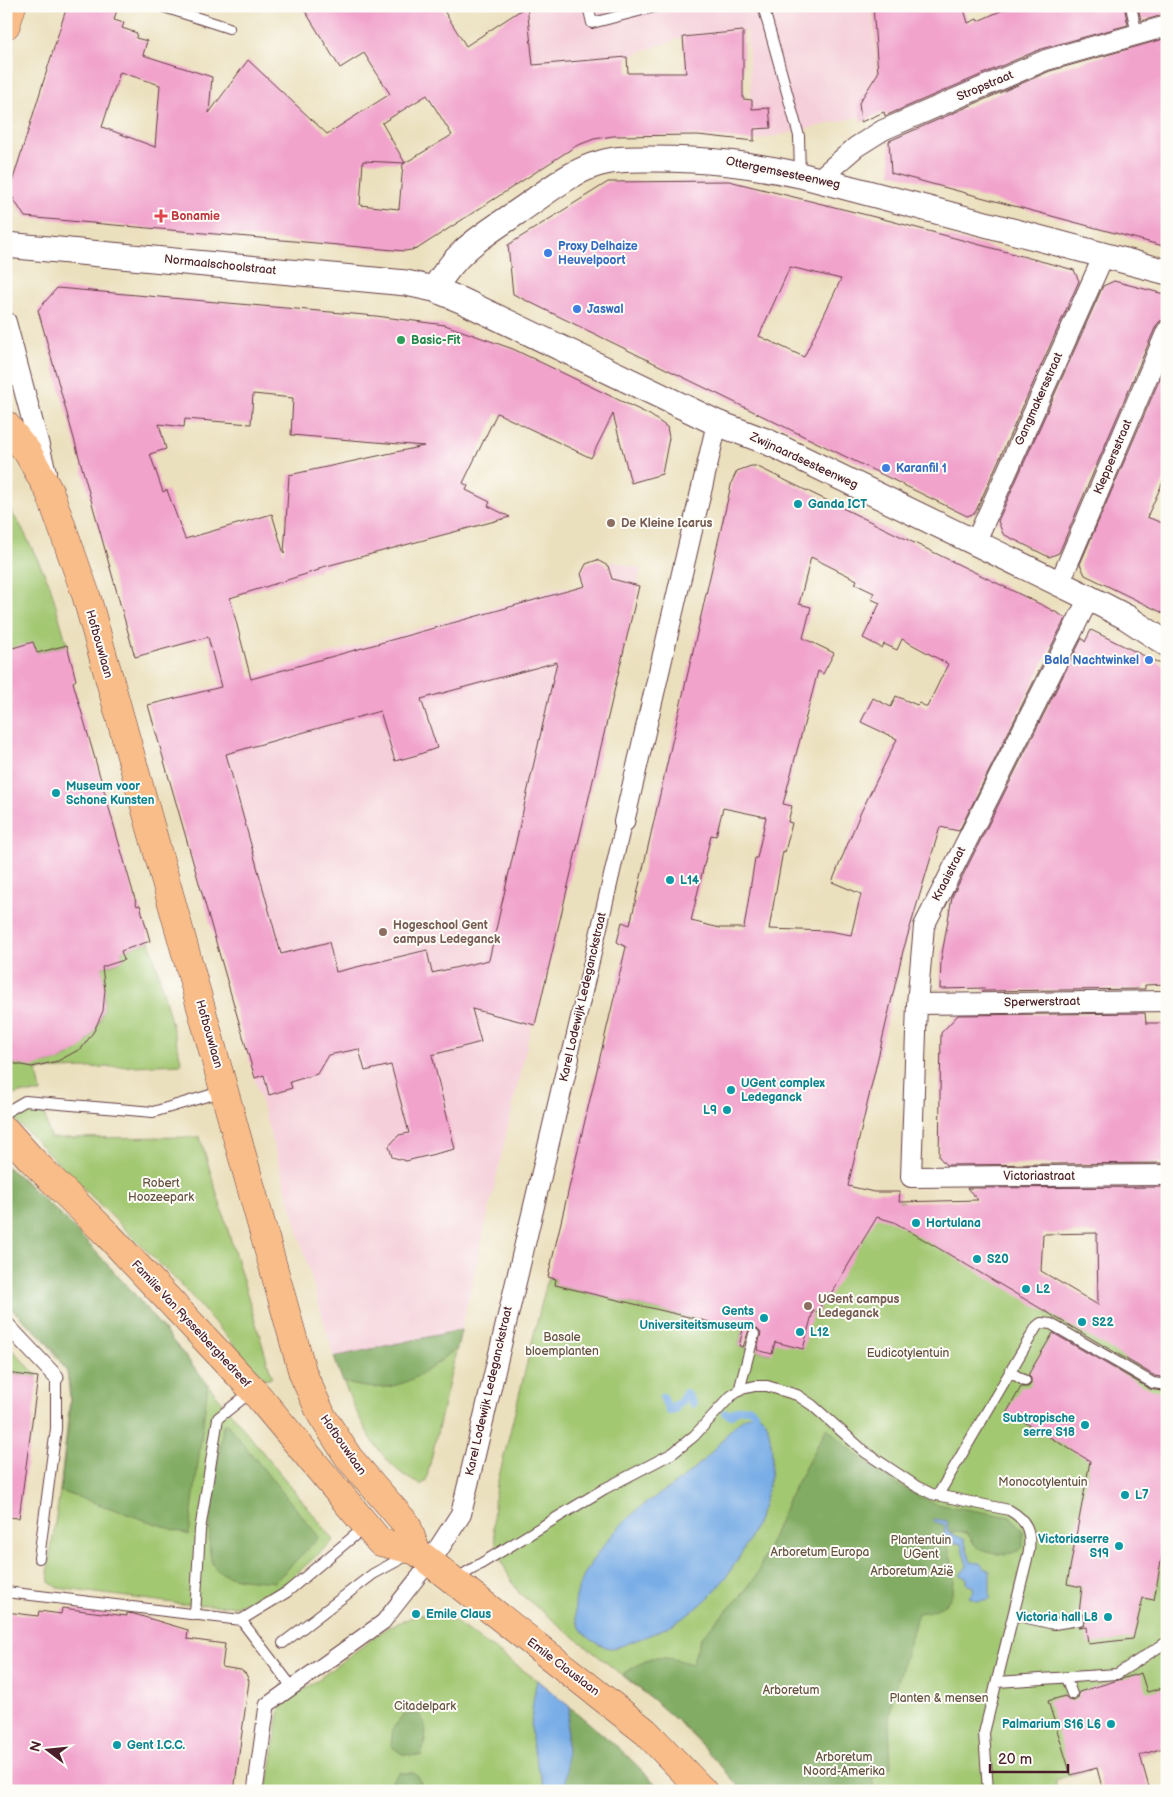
<svg xmlns="http://www.w3.org/2000/svg" width="1173" height="1797" font-family="'Balsamiq Sans',sans-serif">
  <rect width="100%" height="100%" fill="#fdfcf7"/>
  <filter id="ink" filterUnits="userSpaceOnUse"><feTurbulence type="fractalNoise" baseFrequency=".02" numOctaves="2"/><feDisplacementMap in="SourceGraphic" scale="10" xChannelSelector="R" yChannelSelector="G"/><feConvolveMatrix kernelMatrix="1 2 1 2 8 2 1 2 1" color-interpolation-filters="sRGB"/></filter>
  <filter id="wash" filterUnits="userSpaceOnUse"><feTurbulence type="fractalNoise" baseFrequency=".0096" numOctaves="4" result="noise"/><feDisplacementMap in="SourceGraphic" scale="20" xChannelSelector="R" yChannelSelector="G"/><feGaussianBlur stdDeviation="1.12" result="paint"/><feColorMatrix in="noise" values="0 0 0 0 0 0 0 0 0 0 0 0 0 0 0 0 0 1.4 0 .05"/><feComposite in="paint" operator="in"/></filter>
  <g filter="url(#wash)">
    <rect width="100%" height="100%" fill="#ebe0bd"/>
    <path fill="#f5cfda" d="M 527,6 L 871,6 L 880,112 L 754,141 L 747,30 L 683,37 L 627,57 L 533,65 Z
      M 611,561 L 641,569 L 531,1027 L 461,1330 L 334,1357 L 148,705 L 567,586 L 569,592 L 586,587 L 605,565 L 610,567 Z"/>
    <path fill="#a3c872" stroke="#76744e" d="M 6,504 L 22,528 L 50,585 L 67,645 L 37,653 L 11,649 L 6,636 Z
      M 150,941 L 182,1064 L 37,1070 L 41,1093 L 18,1093 L 6,1102 L 6,1062 C 69,1078 119,1031 101,968 L 124,960 L 121,951 Z
      M 43,1108 L 50,1138 L 200,1137 L 272,1377 L 264,1379 L 186,1290 L 12,1117 L 22,1110 Z
      M 6,1166 L 26,1182 L 132,1291 L 334,1540 L 277,1591 L 235,1606 L 181,1604 L 58,1588 L 49,1582 L 48,1568 L 60,1491 L 70,1399 L 67,1372 L 44,1339 L 6,1304 Z
      M 847,1186 L 905,1202 L 905,1204 L 1118,1332 L 1167,1331 L 1167,1747 L 1055,1780 L 1057,1791 L 743,1791 L 714,1757 L 667,1711 L 519,1593 C 496,1557 490,1535 495,1493 L 548,1277 L 556,1279 L 555,1285 L 730,1327 L 744,1323 L 739,1346 L 771,1354 L 781,1303 L 819,1312 Z
      M 461,1330 L 426,1481 L 421,1485 C 374,1465 351,1402 334,1357 Z
      M 6,1343 L 38,1377 L 6,1373 Z
      M 420,1614 L 451,1619 L 537,1680 L 621,1750 L 663,1791 L 267,1791 L 280,1708 L 388,1627 Z"/>
    <path fill="#82ac64" stroke="#666648" d="M 6,1166 C 82,1228 146,1308 208,1384 L 189,1535 L 60,1491 C 63,1462 76,1398 67,1373 C 60,1350 24,1320 6,1304 Z
      M 461,1330 L 457,1348 C 419,1378 394,1398 343,1382 L 334,1357 Z
      M 226,1423 L 319,1537 L 275,1582 C 259,1580 238,1581 222,1573 C 219,1572 213,1566 212,1563 C 203,1540 220,1453 223,1425 Z
      M 827,1428 C 859,1457 895,1489 937,1504 L 1011,1517 L 1023,1531 L 1023,1547 C 1012,1558 985,1556 974,1544 C 972,1540 970,1537 967,1533 L 950,1532 L 945,1540 C 952,1556 961,1591 945,1604 C 938,1610 927,1612 918,1613 L 891,1705 L 889,1723 L 891,1767 L 872,1779 L 875,1791 L 743,1791 L 689,1731 L 623,1674 C 653,1655 657,1654 692,1664 L 701,1637 L 741,1596 L 756,1576 L 792,1491 Z
      M 570,1707 L 621,1750 L 663,1791 L 566,1791 L 567,1726 Z
      M 419,1714 C 430,1727 425,1740 421,1756 L 402,1754 L 391,1746 L 393,1728 L 404,1715 Z
      M 398,1773 L 414,1773 L 419,1778 L 423,1791 L 391,1791 L 389,1785 Z"/>
    <path fill="#79ade6" stroke="#626688" d="M 753,1414 L 759,1414 C 768,1419 768,1428 770,1437 C 781,1484 745,1559 712,1594 C 689,1618 663,1631 631,1642 C 624,1645 617,1648 609,1648 C 535,1623 599,1544 634,1513 C 650,1498 670,1489 687,1475 C 697,1466 708,1457 717,1446 C 729,1433 735,1420 753,1414 Z
      M 934,1519 L 947,1521 L 948,1532 L 964,1539 L 971,1562 L 980,1563 L 984,1568 L 990,1570 L 990,1599 L 978,1601 L 969,1597 L 974,1590 L 973,1587 L 967,1584 L 967,1578 L 960,1575 L 967,1566 L 961,1544 L 948,1542 L 944,1537 L 945,1525 L 933,1521 Z
      M 537,1680 L 570,1707 L 567,1726 L 566,1791 L 546,1791 C 530,1746 527,1727 537,1680 Z"/>
    <g fill="none" stroke-linecap="round" stroke-linejoin="round">
      <path stroke="#79ade6" stroke-width="8" d="M 663,1397 L 669,1411 L 675,1410 L 675,1405 L 680,1403 L 686,1393 L 693,1404
        M 726,1413 L 730,1415 L 737,1410 L 750,1408 L 755,1414"/>
    </g>
    <g id="blocks">
      <path fill="#f1a3cc" fill-rule="evenodd" d="M 67,6 L 118,6 L 114,20 L 124,23 L 122,28 L 137,33 L 136,38 L 147,41 L 143,55 L 212,77 L 209,113 L 248,60 L 327,134 L 390,94 L 364,53 L 340,68 L 302,6 L 441,6 L 466,46 L 527,6 L 533,65 L 627,57 L 628,73 L 686,73 L 683,37 L 743,31 L 743,99 L 752,100 L 752,109 L 769,108 L 771,128 L 754,129 L 754,141 L 698,135 L 613,136 L 594,139 L 576,146 L 417,249 L 405,251 L 25,217 L 9,192 ZM 120,72 L 160,85 L 155,147 L 102,127 ZM 427,95 L 452,135 L 403,164 L 399,209 L 360,205 L 363,161 L 405,163 L 382,123 Z
        M 873,6 L 963,6 L 968,23 L 977,19 L 978,21 L 1005,9 L 1007,6 L 1124,6 L 1128,25 L 1041,49 L 885,116 L 884,112 L 861,122 L 859,103 L 878,73 Z
        M 1138,6 L 1167,6 L 1167,14 L 1141,21 Z
        M 1167,38 L 1167,247 L 891,173 L 889,141 L 1050,71 Z
        M 729,181 L 891,221 L 1074,270 L 1079,281 L 975,513 L 967,516 L 513,294 L 508,245 L 608,182 ZM 790,267 L 841,279 L 804,357 L 759,336 Z
        M 1114,281 L 1164,294 L 1167,301 L 1167,319 L 1160,321 L 1156,326 L 1059,553 L 1049,557 L 1003,534 L 998,521 L 1103,286 Z
        M 57,288 L 376,316 L 445,325 L 513,349 L 650,415 L 667,427 L 669,438 L 662,474 L 631,483 L 613,414 L 591,458 L 497,413 L 463,483 L 468,486 L 466,490 L 490,502 L 488,506 L 510,517 L 319,568 L 319,570 L 230,598 L 251,679 L 585,586 L 581,574 L 586,564 L 597,560 L 608,566 L 612,579 L 639,586 L 535,1025 L 472,1009 L 481,1042 L 432,1055 L 455,1149 L 406,1161 L 392,1157 L 389,1146 L 399,1135 L 409,1133 L 391,1065 L 365,1071 L 359,1049 L 328,1055 L 317,1074 L 290,1082 L 292,1088 L 269,1095 L 264,1075 L 255,1078 L 148,705 L 221,687 L 208,637 L 135,657 L 38,310 ZM 253,394 L 293,398 L 291,435 L 424,446 L 289,475 L 284,554 L 272,514 L 185,539 L 167,490 L 163,492 L 150,454 L 166,449 L 159,424 L 184,427 L 185,419 L 251,424 ZM 557,662 L 489,960 L 432,973 L 427,950 L 336,972 L 329,942 L 281,954 L 226,754 L 380,711 L 395,761 L 417,755 L 437,748 L 421,699 Z
        M 1167,362 L 1167,473 L 1147,517 L 1167,525 L 1167,615 L 1085,575 L 1080,564 Z
        M 751,466 L 756,466 L 1044,606 L 1061,615 L 1065,619 L 959,831 L 940,827 L 903,951 L 848,1186 L 874,1192 L 900,1192 L 899,1202 L 978,1200 L 967,1188 L 1167,1187 L 1167,1378 L 1155,1376 L 894,1222 L 877,1217 L 829,1297 L 823,1295 L 819,1312 L 813,1311 L 803,1349 L 775,1342 L 772,1354 L 757,1350 L 761,1333 L 755,1327 L 749,1330 L 743,1347 L 739,1346 L 743,1330 L 555,1285 L 556,1279 L 548,1277 L 626,947 L 617,942 L 622,922 L 630,925 L 732,481 L 737,471 ZM 811,557 L 857,580 L 855,584 L 874,593 L 871,599 L 880,603 L 863,638 L 882,648 L 884,644 L 897,650 L 902,639 L 948,664 L 927,707 L 919,703 L 917,705 L 896,696 L 891,707 L 873,698 L 861,722 L 897,739 L 860,814 L 832,882 L 861,894 L 851,935 L 829,931 L 769,929 L 783,851 L 785,852 L 792,823 L 788,822 L 792,806 L 783,804 L 818,671 L 823,674 L 834,653 L 803,638 L 811,607 L 799,604 ZM 723,808 L 766,817 L 757,858 L 755,858 L 744,928 L 720,928 L 691,921 L 711,835 L 716,836 ZM 1097,1233 L 1098,1305 L 1041,1271 L 1043,1234 Z
        M 1091,630 L 1167,667 L 1167,984 L 1145,985 L 1145,989 L 982,991 L 985,988 L 940,989 L 941,960 L 952,897 L 1082,638 L 1085,642 Z
        M 33,642 L 37,653 L 67,645 L 76,680 L 73,682 L 137,906 L 140,905 L 150,941 L 121,951 L 124,960 L 102,967 L 105,990 L 103,1011 L 94,1031 L 82,1048 L 58,1061 L 32,1067 L 6,1062 L 6,650 Z
        M 1145,1013 L 1146,1023 L 1167,1023 L 1167,1163 L 946,1165 L 939,1157 L 941,1033 L 958,1015 Z
        M 1053,1333 L 1150,1389 L 1167,1392 L 1167,1528 L 1154,1600 L 1143,1598 L 1133,1639 L 1088,1644 L 1086,1627 L 1078,1628 L 1084,1625 L 1086,1619 L 1084,1615 L 1079,1613 L 1082,1587 L 1067,1584 L 1090,1461 L 1007,1412 L 1021,1387 L 1028,1387 L 1031,1384 L 1031,1378 L 1028,1375 Z
        M 6,1373 L 38,1377 L 19,1518 L 6,1517 Z
        M 62,1608 L 127,1616 L 127,1613 L 134,1614 L 188,1630 L 187,1639 L 225,1644 L 222,1667 L 241,1670 L 246,1674 L 249,1681 L 234,1791 L 6,1791 L 6,1612 L 38,1616 L 39,1611 L 61,1614 Z
        M 1141,1673 L 1147,1692 L 1167,1687 L 1167,1747 L 1140,1755 L 1150,1791 L 1103,1791 L 1097,1768 L 1071,1775 L 1048,1701 L 1065,1696 L 1068,1700 L 1074,1701 L 1078,1698 L 1079,1692 Z"/>
    </g>
  </g>
  <g filter="url(#ink)">
    <use href="#blocks" fill-opacity="0" stroke="#623c41" stroke-width="1"/>
    <g fill="none" stroke-linecap="round" stroke-linejoin="round">
      <g stroke="#623c41" stroke-width="12">
        <path id="service" d="M 161,6 L 229,28
          M 588,6 L 592,23 L 658,6
          M 763,6 L 799,136 L 800,175
          M 1131,6 L 1137,35
          M 6,1112 L 25,1101 L 153,1112 L 224,1091
          M 1010,1372 L 1025,1381
          M 739,1391 L 754,1334
          M 938,1495 L 1037,1326 L 1041,1323 L 1051,1324 L 1153,1383 L 1167,1385
          M 39,1558 L 56,1429 L 56,1377
          M 454,1580 L 604,1489 L 673,1453 L 694,1436 L 731,1396 L 742,1389 L 755,1386 L 767,1386 L 797,1395 L 812,1405 L 865,1452 L 916,1486 L 932,1494 L 1009,1510 C 1027,1520 1031,1531 1029,1551 L 984,1733 L 988,1791
          M 6,1592 L 241,1620 L 287,1592 L 366,1526
          M 195,1615 L 200,1530 L 218,1418 L 252,1391
          M 1014,1615 L 1054,1624 L 1079,1620
          M 241,1620 L 292,1687
          M 283,1643 L 373,1574 L 408,1555
          M 1066,1678 L 1072,1694
          M 997,1682 L 1117,1674 L 1167,1642"/>
      </g>
      <g stroke="#623c41" stroke-width="17">
        <path id="pedestrian" d="M 569,1058 L 624,822
          M 6,1324 L 56,1377
          M 255,1791 L 267,1705 L 383,1622 L 430,1562"/>
      </g>
      <g stroke="#623c41" stroke-width="22">
        <path id="minor" d="M 819,179 L 856,147 L 883,130 L 1046,60 L 1167,26
          M 6,322 L 46,472
          M 975,543 L 1104,255
          M 1059,584 L 1167,331
          M 1089,598 L 924,926 L 917,1004 L 911,1177 L 1167,1175
          M 624,822 L 717,423
          M 917,1004 L 1167,1001
          M 430,1562 L 461,1514 L 569,1058"/>
      </g>
      <g stroke="#623c41" stroke-width="27">
        <path id="tertiary" d="M 6,245 L 406,283 L 434,289 L 463,301 L 717,423 L 768,442 L 1089,598 L 1126,617 L 1167,644
          M 434,289 C 459,249 478,239 516,213 C 542,196 570,171 601,163 C 618,158 636,159 654,159 C 707,159 749,164 800,175 L 1167,272"/>
      </g>
      <g stroke="#623c41" stroke-width="29">
        <path id="primary" d="M 6,25 L 12,6
          M 6,425 L 28,453 L 50,493 L 86,595 L 303,1374 L 322,1416 L 349,1458 L 407,1525 L 416,1551
          M 6,1131 L 30,1158 L 109,1236 L 253,1390 L 380,1542 L 416,1551 L 646,1732 L 703,1791"/>
      </g>
      <use href="#service" stroke="#fff" stroke-width="10"/>
      <use href="#pedestrian" stroke="#fff" stroke-width="15"/>
      <use href="#minor" stroke="#fff" stroke-width="20"/>
      <use href="#tertiary" stroke="#fff" stroke-width="25"/>
      <use href="#primary" stroke="#f8bd89" stroke-width="28"/>
    </g>
  </g>
  <path fill="#e0444e" stroke="#fdfcf7" stroke-width="2" d="M158.5 208.5h5v5h5v5h-5v5h-5v-5h-5v-5h5z"/>
  <g fill="#3f7fe0" stroke="#fdfcf7" stroke-width="2">
    <circle cx="548" cy="253" r="5"/>
    <circle cx="577" cy="309" r="5"/>
    <circle cx="886" cy="468" r="5"/>
    <circle cx="1149" cy="660" r="5"/>
  </g>
  <circle fill="#2e9e5b" stroke="#fdfcf7" stroke-width="2" cx="401" cy="340" r="5"/>
  <g fill="#0f9aa8" stroke="#fdfcf7" stroke-width="2">
    <circle cx="798" cy="504" r="5"/>
    <circle cx="56" cy="793" r="5"/>
    <circle cx="670" cy="880" r="5"/>
    <circle cx="731" cy="1090" r="5"/>
    <circle cx="727" cy="1110" r="5"/>
    <circle cx="916" cy="1223" r="5"/>
    <circle cx="977" cy="1259" r="5"/>
    <circle cx="1026" cy="1289" r="5"/>
    <circle cx="764" cy="1318" r="5"/>
    <circle cx="1082" cy="1322" r="5"/>
    <circle cx="800" cy="1332" r="5"/>
    <circle cx="1085" cy="1425" r="5"/>
    <circle cx="1125" cy="1495" r="5"/>
    <circle cx="1119" cy="1546" r="5"/>
    <circle cx="416" cy="1614" r="5"/>
    <circle cx="1108" cy="1617" r="5"/>
    <circle cx="1111" cy="1724" r="5"/>
    <circle cx="117" cy="1745" r="5"/>
  </g>
  <g fill="#8d6e63" stroke="#fdfcf7" stroke-width="2">
    <circle cx="611" cy="523" r="5"/>
    <circle cx="383" cy="932" r="5"/>
    <circle cx="808" cy="1306" r="5"/>
  </g>
  <g text-anchor="middle" dominant-baseline="central" stroke-width="4" stroke-linejoin="round" paint-order="stroke">
    <g font-size="12" fill="#4a1f2b" stroke="#fdfcf7">
      <text transform="translate(985 86) rotate(-23)">Stropstraat</text>
      <text transform="translate(783 173) rotate(12)">Ottergemsesteenweg</text>
      <text transform="translate(220 265) rotate(6)">Normaalschoolstraat</text>
      <text transform="translate(1039 399) rotate(-66)">Gangmakersstraat</text>
      <text transform="translate(1113 457) rotate(-67)">Kleppersstraat</text>
      <text transform="translate(804 461) rotate(25)">Zwijnaardsesteenweg</text>
      <text transform="translate(99 644) rotate(74)">Hofbouwlaan</text>
      <text transform="translate(949 874) rotate(-63)">Kraaistraat</text>
      <text transform="translate(583 997) rotate(-77)">Karel Lodewijk Ledeganckstraat</text>
      <text transform="translate(1042 1002) rotate(-1)">Sperwerstraat</text>
      <text transform="translate(209 1034) rotate(74)">Hofbouwlaan</text>
      <text x="1039" y="1176">Victoriastraat</text>
      <text transform="translate(191 1324) rotate(47)">Familie Van Rysselberghedreef</text>
      <text transform="translate(489 1391) rotate(-77)">Karel Lodewijk Ledeganckstraat</text>
      <text transform="translate(343 1445) rotate(55)">Hofbouwlaan</text>
      <text transform="translate(563 1667) rotate(37)">Emile Clauslaan</text>
    </g>
    <g font-size="12" font-weight="bold" fill="#be3a42" stroke="#fdfcf7" text-anchor="start">
      <text x="171" y="216">Bonamie</text>
    </g>
    <g font-size="12" font-weight="bold" fill="#366cbe" stroke="#fdfcf7" text-anchor="start">
      <text x="558" y="246">Proxy Delhaize<tspan x="558" dy="14">Heuvelpoort</tspan></text>
      <text x="587" y="309">Jaswal</text>
      <text x="896" y="468">Karanfil 1</text>
      <text x="1139" y="660" text-anchor="end">Bala Nachtwinkel</text>
    </g>
    <g font-size="12" font-weight="bold" fill="#27864d" stroke="#fdfcf7" text-anchor="start">
      <text x="411" y="340">Basic-Fit</text>
    </g>
    <g font-size="12" font-weight="bold" fill="#0d838f" stroke="#fdfcf7" text-anchor="start">
      <text x="808" y="504">Ganda ICT</text>
      <text x="66" y="786">Museum voor<tspan x="66" dy="14">Schone Kunsten</tspan></text>
      <text x="680" y="880">L14</text>
      <text x="741" y="1083">UGent complex<tspan x="741" dy="14">Ledeganck</tspan></text>
      <text x="717" y="1110" text-anchor="end">L9</text>
      <text x="926" y="1223">Hortulana</text>
      <text x="987" y="1259">S20</text>
      <text x="1036" y="1289">L2</text>
      <text x="754" y="1311" text-anchor="end">Gents<tspan x="754" dy="14">Universiteitsmuseum</tspan></text>
      <text x="1092" y="1322">S22</text>
      <text x="810" y="1332">L12</text>
      <text x="1075" y="1418" text-anchor="end">Subtropische<tspan x="1075" dy="14">serre S18</tspan></text>
      <text x="1135" y="1495">L7</text>
      <text x="1109" y="1539" text-anchor="end">Victoriaserre<tspan x="1109" dy="14">S19</tspan></text>
      <text x="426" y="1614">Emile Claus</text>
      <text x="1098" y="1617" text-anchor="end">Victoria hall L8</text>
      <text x="1101" y="1724" text-anchor="end">Palmarium S16 L6</text>
      <text x="127" y="1745">Gent I.C.C.</text>
    </g>
    <g font-size="12" font-weight="bold" fill="#785e54" stroke="#fdfcf7" text-anchor="start">
      <text x="621" y="523">De Kleine Icarus</text>
      <text x="393" y="925">Hogeschool Gent<tspan x="393" dy="14">campus Ledeganck</tspan></text>
      <text x="818" y="1299">UGent campus<tspan x="818" dy="14">Ledeganck</tspan></text>
    </g>
    <g font-size="12" fill="#655240" stroke="#fdfcf7">
      <text x="161" y="1183">Robert<tspan x="161" dy="14">Hoozeepark</tspan></text>
      <text x="562" y="1337">Basale<tspan x="562" dy="14">bloemplanten</tspan></text>
      <text x="908" y="1353">Eudicotylentuin</text>
      <text x="1043" y="1482">Monocotylentuin</text>
      <text x="921" y="1540">Plantentuin<tspan x="921" dy="14">UGent</tspan></text>
      <text x="820" y="1552">Arboretum Europa</text>
      <text x="912" y="1571">Arboretum Azië</text>
      <text x="791" y="1690">Arboretum</text>
      <text x="939" y="1698">Planten &amp; mensen</text>
      <text x="425" y="1706">Citadelpark</text>
      <text x="844" y="1757">Arboretum<tspan x="844" dy="14">Noord-Amerika</tspan></text>
    </g>
  </g>
  <rect width="1173" height="1797" fill="none" stroke="#fdfcf7" stroke-width="25"/>
  <g transform="translate(48 1750) rotate(286)" stroke="#fdfcf7" stroke-width="4" paint-order="stroke">
  <path d="M0-4L9 19L0 12L-9 19Z" fill="#4a1f2b"/>
  <text y="-8" font-size="14" font-weight="bold" text-anchor="middle" fill="#4a1f2b">N</text>
  </g>
  <path d="M990 1764v8h78v-8" fill="none" stroke="#4a1f2b" stroke-width="2.5"/>
  <text x="998" y="1764" font-size="15" fill="#4a1f2b" stroke="#fdfcf7" stroke-width="4" paint-order="stroke">20 m</text>
</svg>
